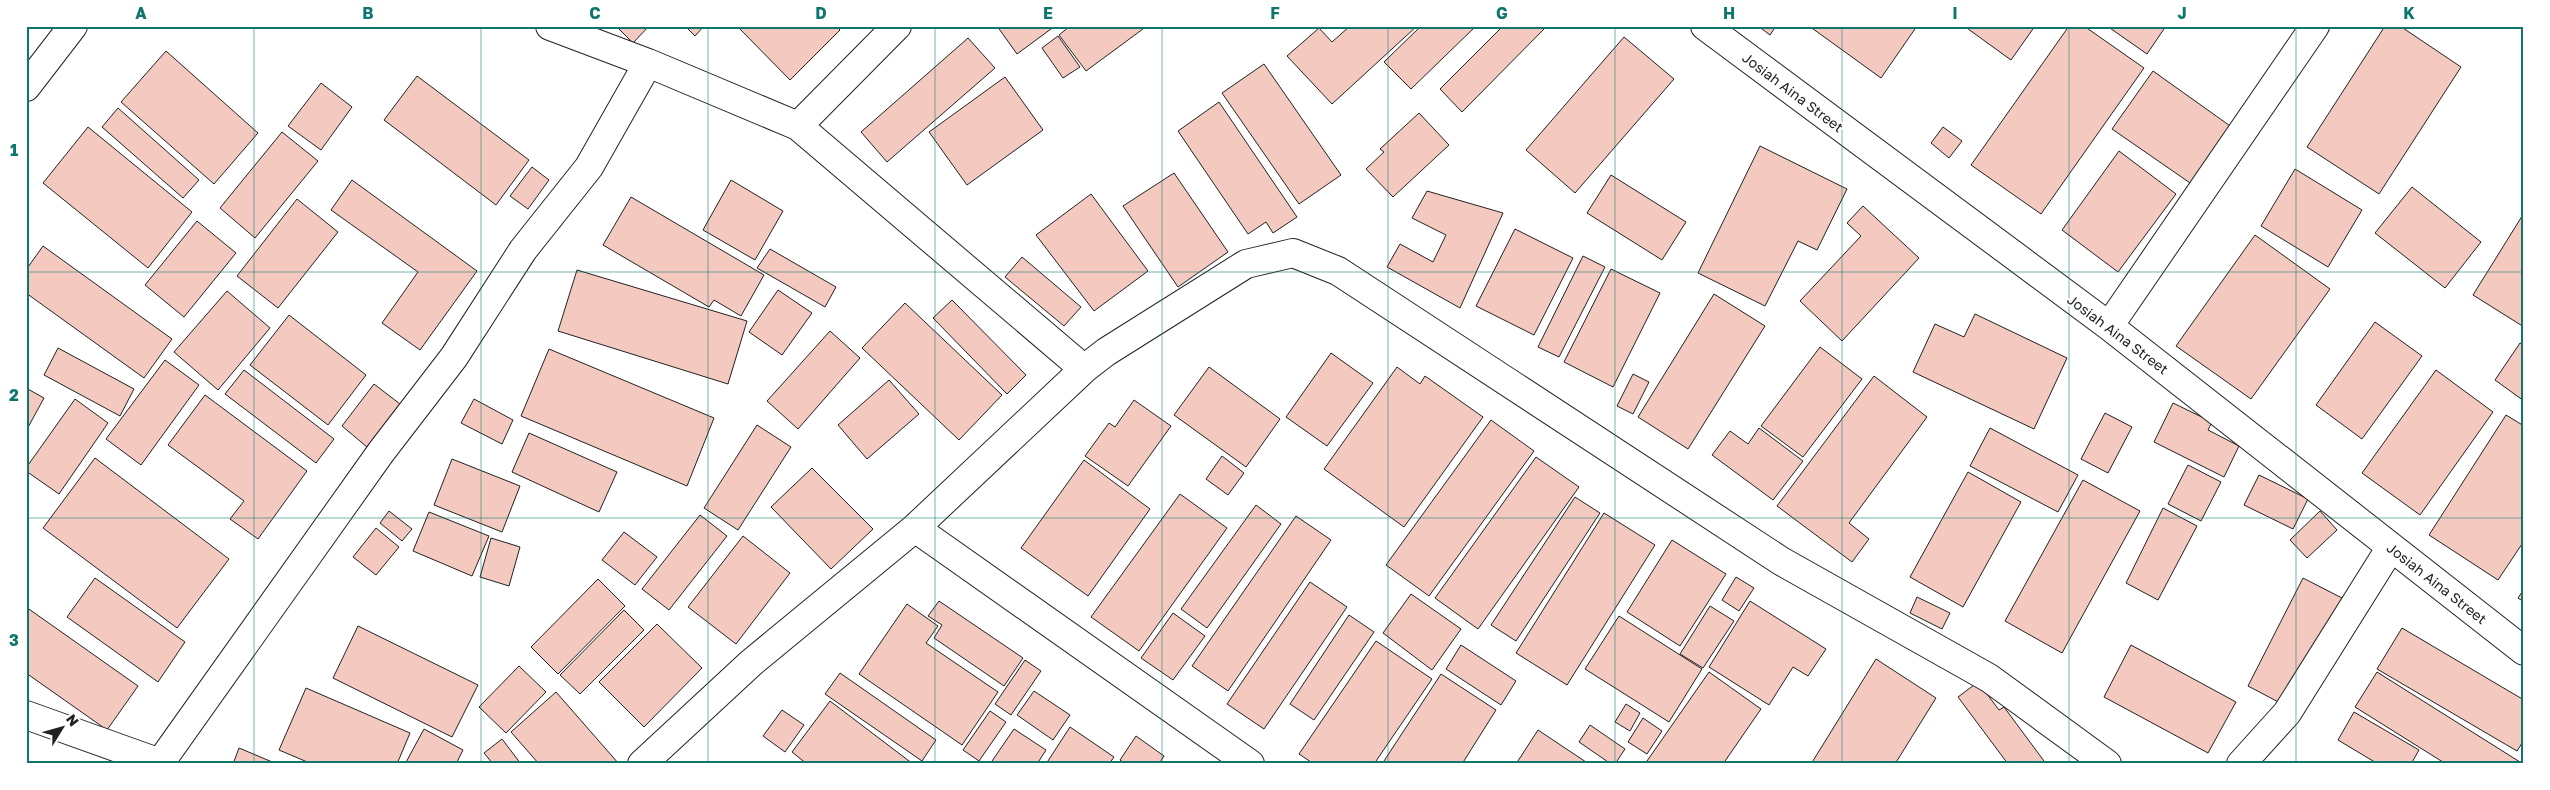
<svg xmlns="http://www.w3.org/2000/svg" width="2550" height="790" font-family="'Golos Text',sans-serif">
  <rect width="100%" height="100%" fill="#fff"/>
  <path fill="#f3c9c0" stroke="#222" d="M 616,26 L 649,26 L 633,43 Z
    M 685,26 L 704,26 L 695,36 Z
    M 737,26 L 836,26 L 840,30 L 790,80 Z
    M 997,26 L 1055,26 L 1017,54 Z
    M 1070,26 L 1147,26 L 1086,71 L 1059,35 Z
    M 1350,26 L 1417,26 L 1332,104 L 1287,56 L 1319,28 L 1332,42 Z
    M 1421,26 L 1476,26 L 1411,89 L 1384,62 Z
    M 1503,26 L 1547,26 L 1462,112 L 1440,89 Z
    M 1758,26 L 1776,26 L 1770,35 Z
    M 1809,26 L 1917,26 L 1881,78 Z
    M 1964,26 L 2035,26 L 2011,60 Z
    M 2069,26 L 2084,26 L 2144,68 L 2041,214 L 1971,165 Z
    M 2107,26 L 2166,26 L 2147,54 Z
    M 2385,26 L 2400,26 L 2461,67 L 2379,194 L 2307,147 Z
    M 1058,36 L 1080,67 L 1063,78 L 1042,48 Z
    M 1624,37 L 1674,79 L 1575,193 L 1526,150 Z
    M 968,38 L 995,68 L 887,162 L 861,132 Z
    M 166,51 L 258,133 L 214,184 L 121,102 Z
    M 1264,64 L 1341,175 L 1299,204 L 1222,93 Z
    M 2153,71 L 2233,128 L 2193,185 L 2112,129 Z
    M 417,76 L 529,160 L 496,205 L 384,120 Z
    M 1005,77 L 1043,130 L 967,185 L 929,132 Z
    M 321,83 L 352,107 L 321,150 L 288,126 Z
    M 1219,102 L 1297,217 L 1273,233 L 1266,222 L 1248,234 L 1178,131 Z
    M 118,108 L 199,180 L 183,198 L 102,127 Z
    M 1419,113 L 1449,145 L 1393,197 L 1366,169 L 1384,152 L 1380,149 Z
    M 88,127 L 192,212 L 148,268 L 43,183 Z
    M 1943,127 L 1962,141 L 1949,158 L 1931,143 Z
    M 282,132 L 318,161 L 255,238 L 220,208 Z
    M 1760,146 L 1847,189 L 1817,250 L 1798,241 L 1765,306 L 1698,273 Z
    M 2119,151 L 2176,194 L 2118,272 L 2062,230 Z
    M 532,167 L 549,180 L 528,209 L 510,196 Z
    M 2295,169 L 2362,210 L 2328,267 L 2261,226 Z
    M 1174,173 L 1228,252 L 1178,287 L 1123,206 Z
    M 1611,175 L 1686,222 L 1662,260 L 1587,213 Z
    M 352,180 L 477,271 L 420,350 L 382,323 L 418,272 L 331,210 Z
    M 731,180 L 783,211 L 755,260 L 703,230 Z
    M 2412,187 L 2481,242 L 2445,288 L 2375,233 Z
    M 1427,191 L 1503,213 L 1460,308 L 1387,267 L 1400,244 L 1433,262 L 1446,235 L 1412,218 Z
    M 1091,194 L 1148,271 L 1094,311 L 1036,235 Z
    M 631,197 L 764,275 L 741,316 L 714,300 L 709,307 L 603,245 Z
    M 297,199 L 338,232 L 278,308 L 237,276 Z
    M 1863,206 L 1919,258 L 1842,341 L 1800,301 L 1861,236 L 1847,223 Z
    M 2524,213 L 2524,327 L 2473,295 Z
    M 197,221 L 236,253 L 184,317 L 145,285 Z
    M 1515,229 L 1573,258 L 1534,335 L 1476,306 Z
    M 2255,235 L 2330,289 L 2251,399 L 2176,346 Z
    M 43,246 L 172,339 L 144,378 L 26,293 L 26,270 Z
    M 770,249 L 836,287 L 825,307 L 757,268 Z
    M 1583,256 L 1605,267 L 1559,357 L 1538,347 Z
    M 1022,257 L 1081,307 L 1064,326 L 1005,277 Z
    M 1611,269 L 1660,293 L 1613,387 L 1564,362 Z
    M 577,270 L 747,321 L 728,384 L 558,331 Z
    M 778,290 L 812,313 L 782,355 L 749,332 Z
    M 227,291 L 270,328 L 218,390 L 174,352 Z
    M 1714,294 L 1765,326 L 1688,449 L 1638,417 Z
    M 952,300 L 1026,375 L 1007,394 L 933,318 Z
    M 905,303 L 1002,395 L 959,440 L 862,348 Z
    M 1975,314 L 2067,358 L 2034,429 L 1913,372 L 1935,324 L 1964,337 Z
    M 289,315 L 366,375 L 328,425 L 250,365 Z
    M 2375,322 L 2422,356 L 2362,439 L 2316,405 Z
    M 830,331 L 860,358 L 798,429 L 767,401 Z
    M 2520,343 L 2524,345 L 2524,401 L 2495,380 Z
    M 1820,347 L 1862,379 L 1803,457 L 1761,426 Z
    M 58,348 L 134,389 L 120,416 L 44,375 Z
    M 549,349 L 714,418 L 687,486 L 521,416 Z
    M 1331,353 L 1373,383 L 1327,446 L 1286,417 Z
    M 165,360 L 199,385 L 141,465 L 106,439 Z
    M 1209,367 L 1280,419 L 1246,467 L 1174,415 Z
    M 1397,367 L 1420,384 L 1425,376 L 1483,417 L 1404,527 L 1324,469 Z
    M 244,370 L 334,439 L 316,463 L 225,394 Z
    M 2436,370 L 2493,412 L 2420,515 L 2362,473 Z
    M 1633,374 L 1649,382 L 1633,414 L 1617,406 Z
    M 1874,376 L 1927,417 L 1849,523 L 1869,539 L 1852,562 L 1777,506 Z
    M 889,380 L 919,414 L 867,459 L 838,425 Z
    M 374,384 L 400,404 L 367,447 L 342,426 Z
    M 26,388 L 44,398 L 26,431 Z
    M 205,395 L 307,471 L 258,539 L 230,519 L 244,501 L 168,445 Z
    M 75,399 L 108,423 L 59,494 L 26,471 L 26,468 Z
    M 474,399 L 513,420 L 502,444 L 461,423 Z
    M 1134,400 L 1171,426 L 1128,486 L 1085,456 L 1109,423 L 1115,427 Z
    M 2173,403 L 2212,422 L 2208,430 L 2239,446 L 2224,477 L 2154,442 Z
    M 2105,413 L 2132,427 L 2108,473 L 2081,459 Z
    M 2506,415 L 2524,426 L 2524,541 L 2498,580 L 2429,535 Z
    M 1491,420 L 1534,451 L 1429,596 L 1386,565 Z
    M 757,425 L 791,447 L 738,530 L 704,508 Z
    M 1759,428 L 1803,461 L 1773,500 L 1712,455 L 1730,431 L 1748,444 Z
    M 1990,428 L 2078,475 L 2058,512 L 1970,466 Z
    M 529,433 L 617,472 L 599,512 L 512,472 Z
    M 1222,456 L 1244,473 L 1228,495 L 1206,479 Z
    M 1536,457 L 1579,487 L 1478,629 L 1435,598 Z
    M 95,458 L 229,559 L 177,628 L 43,528 Z
    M 452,459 L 520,486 L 502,532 L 434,505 Z
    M 1084,460 L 1150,509 L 1088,596 L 1021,548 Z
    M 2188,465 L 2221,482 L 2201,521 L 2168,504 Z
    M 812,468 L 873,529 L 831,569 L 771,507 Z
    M 1968,472 L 2021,502 L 1963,607 L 1910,577 Z
    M 2259,475 L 2308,499 L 2293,529 L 2244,505 Z
    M 2083,480 L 2140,511 L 2062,653 L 2005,621 Z
    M 1180,494 L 1227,528 L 1139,651 L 1091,617 Z
    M 1575,497 L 1600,513 L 1516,641 L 1491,625 Z
    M 1256,505 L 1281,524 L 1207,628 L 1181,609 Z
    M 2163,508 L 2197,526 L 2158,600 L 2126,583 Z
    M 389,511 L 412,529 L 402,541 L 380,523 Z
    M 2320,511 L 2337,530 L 2307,558 L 2290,540 Z
    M 429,512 L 489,536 L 472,576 L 413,551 Z
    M 1604,513 L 1655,545 L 1567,685 L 1516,653 Z
    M 700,515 L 727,536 L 669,610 L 642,589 Z
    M 1296,516 L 1331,540 L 1228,691 L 1192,666 Z
    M 376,528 L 399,547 L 376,575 L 353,557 Z
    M 624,532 L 657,557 L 635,585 L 602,560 Z
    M 743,536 L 790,573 L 736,644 L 688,607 Z
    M 491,538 L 520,547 L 509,586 L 480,577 Z
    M 1672,540 L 1726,574 L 1680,646 L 1627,612 Z
    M 1736,577 L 1754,588 L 1739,611 L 1722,600 Z
    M 95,578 L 185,642 L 158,682 L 67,617 Z
    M 2303,578 L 2342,598 L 2286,706 L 2248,686 Z
    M 598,579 L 625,606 L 558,674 L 531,647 Z
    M 1310,582 L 1347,607 L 1264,729 L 1227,704 Z
    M 2524,589 L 2524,602 L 2518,598 Z
    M 1411,594 L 1461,629 L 1432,670 L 1383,633 Z
    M 1917,597 L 1950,613 L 1942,629 L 1910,613 Z
    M 939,601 L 1023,658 L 1004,686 L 934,638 L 942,625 L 928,616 Z
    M 1750,601 L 1826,649 L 1808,676 L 1793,667 L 1769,705 L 1709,667 Z
    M 907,604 L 938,626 L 926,643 L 998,692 L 962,745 L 859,674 Z
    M 1710,606 L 1734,621 L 1703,668 L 1680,654 Z
    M 26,607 L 138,686 L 107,730 L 26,673 Z
    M 624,610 L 644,630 L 580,694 L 560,675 Z
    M 1173,613 L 1205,636 L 1173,680 L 1141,658 Z
    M 1349,615 L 1374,632 L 1314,720 L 1290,704 Z
    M 1619,616 L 1702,669 L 1669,722 L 1585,669 Z
    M 657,624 L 702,668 L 644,727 L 599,682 Z
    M 358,626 L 478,685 L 452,737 L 333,678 Z
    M 2402,628 L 2524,700 L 2524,740 L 2517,751 L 2377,669 Z
    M 1376,641 L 1432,679 L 1374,764 L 1314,764 L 1299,754 Z
    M 1461,645 L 1516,681 L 1501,705 L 1446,669 Z
    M 2131,645 L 2236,702 L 2208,753 L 2104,697 Z
    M 1876,659 L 1936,698 L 1895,764 L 1811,764 Z
    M 1025,660 L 1041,671 L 1011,715 L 995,704 Z
    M 519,666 L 546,692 L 506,733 L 479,707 Z
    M 1709,672 L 1761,709 L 1723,764 L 1650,764 L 1647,761 Z
    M 2377,672 L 2520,762 L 2519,764 L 2446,764 L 2355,707 Z
    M 840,673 L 936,740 L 922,761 L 825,694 Z
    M 1441,674 L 1496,710 L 1462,764 L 1382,764 Z
    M 1978,682 L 1999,710 L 2004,707 L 2044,761 L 2041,764 L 2008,764 L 1958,697 Z
    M 306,688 L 410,733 L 397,764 L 312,764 L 279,750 Z
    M 1034,691 L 1070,715 L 1053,740 L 1017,715 Z
    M 556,692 L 619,764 L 539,764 L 511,732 Z
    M 830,701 L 913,764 L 807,764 L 792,752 Z
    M 1626,704 L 1640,713 L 1630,731 L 1615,722 Z
    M 782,710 L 804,725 L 785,752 L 763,736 Z
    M 990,711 L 1006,722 L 979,761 L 963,750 Z
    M 2354,712 L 2419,750 L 2411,764 L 2378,764 L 2338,740 Z
    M 1643,718 L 1662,731 L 1647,754 L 1628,742 Z
    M 1590,725 L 1625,749 L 1615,764 L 1611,764 L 1579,742 Z
    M 1070,727 L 1114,757 L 1109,764 L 1046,764 Z
    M 424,729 L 463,750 L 456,764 L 405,764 Z
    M 1014,729 L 1046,750 L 1037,764 L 990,764 Z
    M 1538,730 L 1589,764 L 1516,764 Z
    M 1136,736 L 1164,756 L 1159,764 L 1125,764 L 1120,760 Z
    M 502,739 L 521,764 L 493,764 L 484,753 Z
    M 239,748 L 277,764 L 233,764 Z"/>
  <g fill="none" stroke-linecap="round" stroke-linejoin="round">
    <g stroke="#222" stroke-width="30">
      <path id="minor" d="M 550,26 L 648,63 L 798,126 L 1084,369
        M 1705,26 L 2109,326 L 2524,651
        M 26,87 L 73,26
        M 798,126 L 897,26
        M 2109,326 L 2315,26
        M 915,528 L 1250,764
        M 26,715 L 163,764
        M 160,763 L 381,452 L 454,357 L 523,250 L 589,167 L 648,63
        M 642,764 L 751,663 L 915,528 L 1084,369 L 1106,352 L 1246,264 L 1293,253 L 1338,271 L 1781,561 L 1989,678 L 2107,764
        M 2241,764 L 2287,713 L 2391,547"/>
    </g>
    <use href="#minor" stroke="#fff" stroke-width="28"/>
  </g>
  <path fill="none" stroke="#0f766e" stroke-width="1" stroke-opacity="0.55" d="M 254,26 L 254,764M 481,26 L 481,764M 708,26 L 708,764M 935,26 L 935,764M 1162,26 L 1162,764M 1388,26 L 1388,764M 1615,26 L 1615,764M 1842,26 L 1842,764M 2069,26 L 2069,764M 2296,26 L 2296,764M 26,272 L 2524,272M 26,518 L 2524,518"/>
  <g text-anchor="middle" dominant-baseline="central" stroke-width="4" stroke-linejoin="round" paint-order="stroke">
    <g font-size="14" fill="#222" stroke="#fff">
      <text transform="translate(1793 92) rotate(37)">Josiah Aina Street</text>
      <text transform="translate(2118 334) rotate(37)">Josiah Aina Street</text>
      <text transform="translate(2437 583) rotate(38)">Josiah Aina Street</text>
    </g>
  </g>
  <rect width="2550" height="790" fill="none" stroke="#ffffff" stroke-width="55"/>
  <g transform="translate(62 728) rotate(53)" stroke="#ffffff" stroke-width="4" paint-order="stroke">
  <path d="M0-4L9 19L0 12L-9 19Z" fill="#222222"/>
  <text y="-8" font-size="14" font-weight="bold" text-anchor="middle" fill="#222222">N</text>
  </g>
  <rect x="28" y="28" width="2494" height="734" fill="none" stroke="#0f766e" stroke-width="2"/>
  <g font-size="16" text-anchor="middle" font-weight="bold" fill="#0f766e">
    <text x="141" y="19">A</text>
    <text x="368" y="19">B</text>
    <text x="595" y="19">C</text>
    <text x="821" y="19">D</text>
    <text x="1048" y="19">E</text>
    <text x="1275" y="19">F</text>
    <text x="1502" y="19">G</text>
    <text x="1729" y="19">H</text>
    <text x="1955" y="19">I</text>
    <text x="2182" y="19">J</text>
    <text x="2409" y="19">K</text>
    <text x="14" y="156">1</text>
    <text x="14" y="401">2</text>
    <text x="14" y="646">3</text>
  </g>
</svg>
